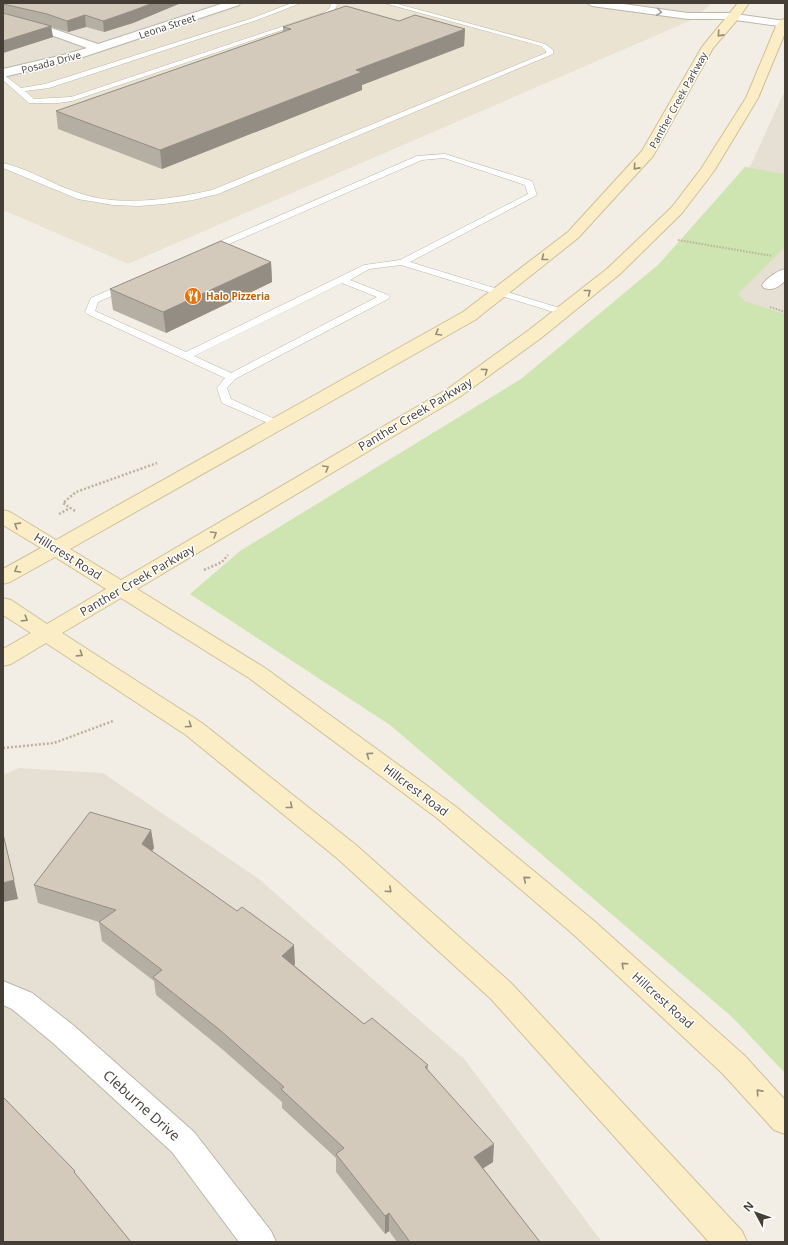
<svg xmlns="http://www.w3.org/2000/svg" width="788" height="1245" font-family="'Open Sans',sans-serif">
  <rect width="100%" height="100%" fill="#f2eee6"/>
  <path fill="#e6e0d4" d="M 3,3 L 252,3 L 214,18 L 61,66 L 25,76 L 3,80 Z
    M 575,3 L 712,3 L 694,19 Z
    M 785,90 L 785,314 L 745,301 L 737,294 L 659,264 L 751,165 Z
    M 19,768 L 103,773 L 259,879 L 465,1060 L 602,1242 L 3,1242 L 3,775 Z"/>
  <path fill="#eae3d1" d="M 252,3 L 575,3 L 694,19 L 128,264 L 3,210 L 3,80 L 25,76 L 61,66 L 214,18 Z"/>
  <path fill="#cee4b1" d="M 745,167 L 785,174 L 785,247 L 738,294 L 745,301 L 785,314 L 785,1073 L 732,1017 L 390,725 L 190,594 L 240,551 L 521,379 L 659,264 Z"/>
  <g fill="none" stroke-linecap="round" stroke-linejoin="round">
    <g stroke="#bdb6a9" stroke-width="1">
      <path id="lane" d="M 292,3 L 301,3 L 257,20 L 49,88 L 25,91 L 34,99 L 71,97 L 323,13 L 329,9 L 331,5 L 329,3 L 336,3 L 337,5 L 334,11 L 327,15 L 72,101 L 58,103 L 29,103 L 3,80 L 3,74 L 21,88 L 45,84 L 253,18 Z
        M 384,3 L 394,3 L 545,44 L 553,50 L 553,54 L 218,194 L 193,200 L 164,204 L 139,206 L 113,205 L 78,199 L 3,168 L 3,163 C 30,169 55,186 82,194 C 122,207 173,199 212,190 L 546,53 L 546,51 L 541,46 Z
        M 445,154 L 532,181 L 537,195 L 410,262 L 566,310 L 568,312 L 566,314 L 560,314 L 401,265 L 369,269 L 350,280 L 388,295 L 390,297 L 388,299 L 235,379 L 227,388 L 231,399 L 281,422 L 282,424 L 277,427 L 222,403 L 217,388 L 225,378 L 87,314 L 85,312 L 91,298 L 123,284 L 129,284 L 131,286 L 129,288 L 98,302 L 95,311 L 186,352 L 364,265 L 400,260 L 528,194 L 525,185 L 444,158 L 422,160 L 213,251 L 210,252 L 205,249 L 207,247 L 417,156 ZM 342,283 L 377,297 L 231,373 L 194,356 Z"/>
    </g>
    <g stroke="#bdb6a9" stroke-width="2">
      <path id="street" d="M 224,3 L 240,3 L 239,5 L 71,61 L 3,77 L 3,69 L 63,55 L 87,48 L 40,31 L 3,22 L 3,16 L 48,27 L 98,44 Z
        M 587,3 L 616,3 L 688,13 L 728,13 L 785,21 L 785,27 L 728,19 L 688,19 L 592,6 Z
        M 785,269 L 785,281 C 778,287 773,291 764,288 L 762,285 C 767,278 777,271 785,269 Z
        M 3,981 L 32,993 L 73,1025 L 194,1132 L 271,1231 L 276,1242 L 239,1242 L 172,1152 L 53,1043 L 12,1009 L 3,1005 Z"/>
    </g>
    <g stroke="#cfc098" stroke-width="2">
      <path id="secondary" d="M 738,3 L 749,3 L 738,19 L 713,48 L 653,156 L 578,238 L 475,320 L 70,549 L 121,580 L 449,388 L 529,330 L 608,268 L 672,207 L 701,169 L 746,98 L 777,24 L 781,20 L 785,19 L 785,33 L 758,98 L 714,171 L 682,213 L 620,274 L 541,338 L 461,396 L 137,589 L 265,668 L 455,806 L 593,920 L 745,1056 L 785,1100 L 785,1134 L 774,1130 L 723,1074 L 573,934 L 437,818 L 249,678 L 121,598 L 62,633 L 202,723 L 356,845 L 511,983 L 742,1231 L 747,1242 L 709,1242 L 491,999 L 338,859 L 186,735 L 46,643 L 11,664 L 3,666 L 3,649 L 31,633 L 3,615 L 3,598 L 11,600 L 47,624 L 106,589 L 55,557 L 10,582 L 3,584 L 3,569 L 41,548 L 3,525 L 3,510 L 10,512 L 56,540 L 463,312 L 568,232 L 642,151 L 702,47 Z"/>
    </g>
    <path stroke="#beb19b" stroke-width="2" stroke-dasharray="1.5 1.5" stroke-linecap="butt" d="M 678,240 L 772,256
      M 770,307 L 785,312"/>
    <path stroke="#beb19b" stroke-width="2.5" stroke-dasharray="2 2" stroke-linecap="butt" d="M 75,511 L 63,503 L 76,492 L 157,463
      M 59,514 L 70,508
      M 204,570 L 222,562 L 228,555
      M 3,748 L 54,743 L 113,721"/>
    <use href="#lane" fill="#fff" fill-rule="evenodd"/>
    <use href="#street" fill="#fff" fill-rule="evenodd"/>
    <use href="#secondary" fill="#fbeec7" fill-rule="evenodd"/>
  </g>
  <path fill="#b5aea2" d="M 3,3 L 181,3 L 133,23 L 104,32 L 86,27 L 68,32 L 51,27 L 53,37 L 3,53 Z
    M 399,21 L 465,29 L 464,46 L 362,85 L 362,90 L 162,169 L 58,129 L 56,111 L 283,32 L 283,27 Z
    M 271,262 L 272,282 L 166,333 L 113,310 L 110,289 Z
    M 151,830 L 154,848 L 152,851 L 295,964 L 294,965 L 364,1024 L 428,1065 L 428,1070 L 493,1162 L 483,1168 L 540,1242 L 397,1242 L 389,1231 L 385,1234 L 336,1172 L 336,1158 L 282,1108 L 282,1102 L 222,1049 L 156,995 L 154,981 L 102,941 L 99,922 L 38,903 L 34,885 Z"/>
  <path fill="#948d84" d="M 153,3 L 181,3 L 133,23 L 104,32 L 103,21 Z
    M 85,15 L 86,27 L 68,32 L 67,21 Z
    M 51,26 L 53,37 L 3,53 L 3,41 Z
    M 465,29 L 464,46 L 362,85 L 362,90 L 162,169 L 160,150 L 356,70 Z
    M 271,262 L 272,282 L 166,333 L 163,312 Z
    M 151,830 L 154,848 L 145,862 L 142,844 Z
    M 14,880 L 18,899 L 3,902 L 3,883 Z
    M 294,945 L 295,964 L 283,974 L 282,956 Z
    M 494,1144 L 493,1162 L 473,1175 L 474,1157 Z
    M 389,1213 L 389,1231 L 385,1234 L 385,1216 Z"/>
  <path fill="#d3cabc" stroke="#948d84" d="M 3,3 L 153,3 L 132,11 L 103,21 L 85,15 L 67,21 L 47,14 L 3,4 Z
    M 346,6 L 399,21 L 415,15 L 465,29 L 356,70 L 362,72 L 160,150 L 56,111 L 291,29 L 283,27 Z
    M 3,13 L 51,26 L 3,41 Z
    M 221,241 L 271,262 L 163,312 L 110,289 Z
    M 90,812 L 151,830 L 142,844 L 237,911 L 242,907 L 294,945 L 282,956 L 364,1024 L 372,1018 L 428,1065 L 425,1067 L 494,1144 L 474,1157 L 540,1242 L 410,1242 L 389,1213 L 385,1216 L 336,1154 L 344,1148 L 281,1089 L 284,1087 L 220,1030 L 153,977 L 162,970 L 99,922 L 116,910 L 34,885 Z
    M 3,834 L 14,880 L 3,883 Z
    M 3,1097 L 75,1171 L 74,1172 L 131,1242 L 3,1242 Z"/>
  <defs><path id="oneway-chevron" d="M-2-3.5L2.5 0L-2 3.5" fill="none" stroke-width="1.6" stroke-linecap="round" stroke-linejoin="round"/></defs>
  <use stroke="#a29e9a" href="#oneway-chevron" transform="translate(659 12) rotate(8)"/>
  <g stroke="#968d77">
    <use href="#oneway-chevron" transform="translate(720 34) rotate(132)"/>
    <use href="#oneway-chevron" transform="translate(636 167) rotate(132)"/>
    <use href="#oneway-chevron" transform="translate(544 258) rotate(142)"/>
    <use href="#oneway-chevron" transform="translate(588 292) rotate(-38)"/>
    <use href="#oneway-chevron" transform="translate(438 333) rotate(150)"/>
    <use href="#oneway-chevron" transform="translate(485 371) rotate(-36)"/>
    <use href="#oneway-chevron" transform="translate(326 468) rotate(-30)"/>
    <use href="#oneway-chevron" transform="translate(17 525) rotate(-148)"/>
    <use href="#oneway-chevron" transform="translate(214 534) rotate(-31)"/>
    <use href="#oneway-chevron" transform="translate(17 570) rotate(150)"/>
    <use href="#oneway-chevron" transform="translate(25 619) rotate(32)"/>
    <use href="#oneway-chevron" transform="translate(80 654) rotate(33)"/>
    <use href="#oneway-chevron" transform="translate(189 725) rotate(34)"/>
    <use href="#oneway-chevron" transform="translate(369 755) rotate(-144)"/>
    <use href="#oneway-chevron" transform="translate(290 806) rotate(39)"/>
    <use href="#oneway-chevron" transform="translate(526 879) rotate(-140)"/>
    <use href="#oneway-chevron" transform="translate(389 890) rotate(42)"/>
    <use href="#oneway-chevron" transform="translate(624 965) rotate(-138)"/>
    <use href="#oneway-chevron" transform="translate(759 1092) rotate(-132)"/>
  </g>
  <defs>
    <g id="restaurant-disc" transform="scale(0.9)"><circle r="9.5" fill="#e8710a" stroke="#fff"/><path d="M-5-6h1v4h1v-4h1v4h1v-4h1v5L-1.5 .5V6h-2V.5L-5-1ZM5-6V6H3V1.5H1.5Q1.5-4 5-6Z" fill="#fff"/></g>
  </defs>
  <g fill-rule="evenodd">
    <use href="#restaurant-disc" x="193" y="296"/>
  </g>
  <g text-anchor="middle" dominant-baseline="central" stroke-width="3" stroke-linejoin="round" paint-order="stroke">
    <g font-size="10" fill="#443e36" stroke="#fff">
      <text transform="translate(167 26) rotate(-18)">Leona Street</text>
      <text transform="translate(51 62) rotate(-15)">Posada Drive</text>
      <text transform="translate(678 100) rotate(-61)">Panther Creek Parkway</text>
    </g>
    <g font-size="10" font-weight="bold" fill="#c56008" stroke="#fff" text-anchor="start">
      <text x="206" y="296">Halo Pizzeria</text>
    </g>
    <g font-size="12" fill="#443e36" stroke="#fff">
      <text transform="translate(415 414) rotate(-31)">Panther Creek Parkway</text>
      <text transform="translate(68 556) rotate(32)">Hillcrest Road</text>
      <text transform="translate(137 580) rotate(-30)">Panther Creek Parkway</text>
      <text transform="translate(416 790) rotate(37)">Hillcrest Road</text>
      <text transform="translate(663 1000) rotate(42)">Hillcrest Road</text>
    </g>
    <g font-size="14" fill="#443e36" stroke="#fff">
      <text transform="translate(142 1105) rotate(42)">Cleburne Drive</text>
    </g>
  </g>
  <rect width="788" height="1245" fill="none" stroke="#443e36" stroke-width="8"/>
  <g transform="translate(756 1213) rotate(311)" stroke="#ffffff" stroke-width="3" paint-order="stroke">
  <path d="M0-3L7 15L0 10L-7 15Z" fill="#443e36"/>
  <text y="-6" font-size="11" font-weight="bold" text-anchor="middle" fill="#443e36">N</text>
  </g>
</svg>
